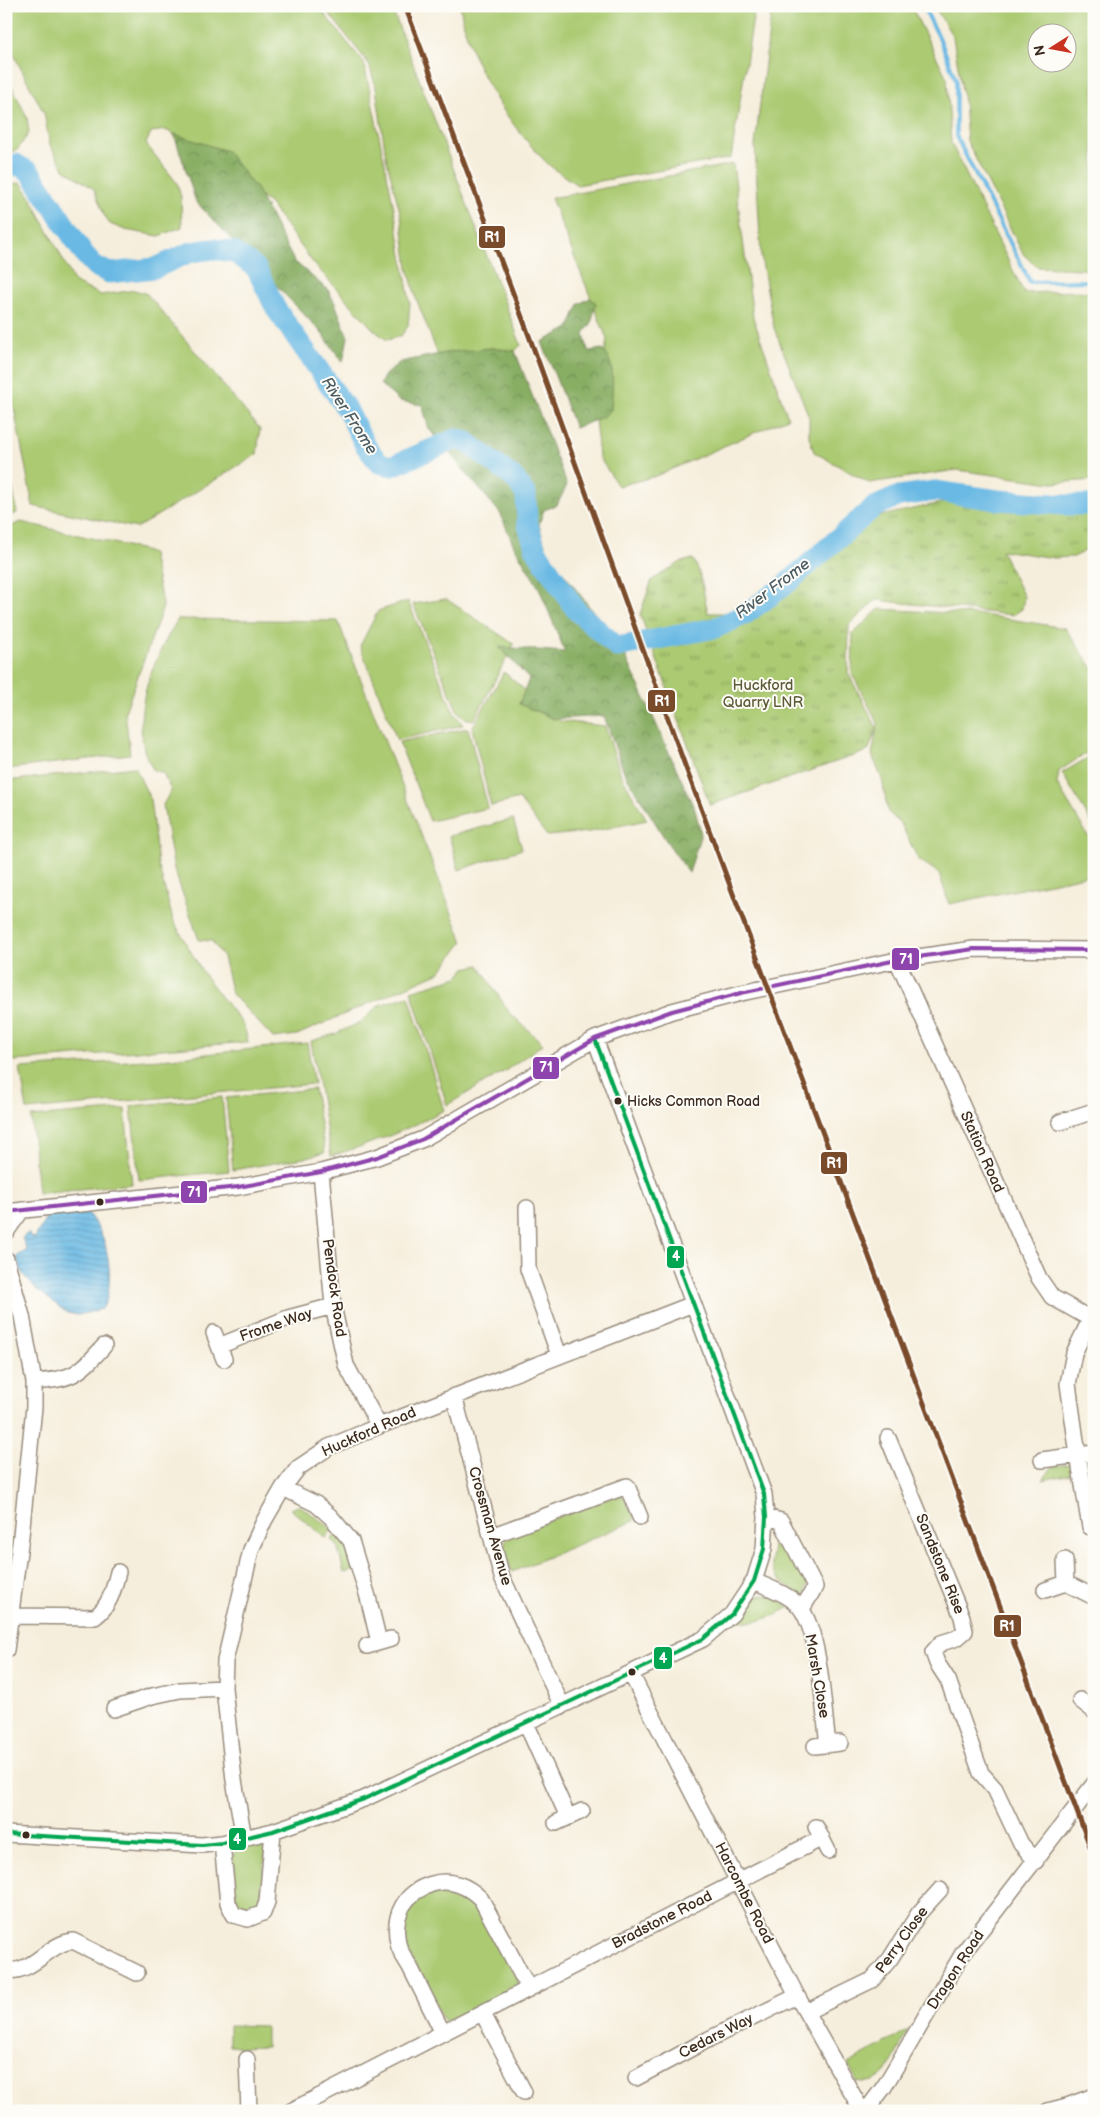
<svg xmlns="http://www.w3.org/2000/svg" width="1100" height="2117" font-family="'Balsamiq Sans',sans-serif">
  <defs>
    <pattern id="forest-crowns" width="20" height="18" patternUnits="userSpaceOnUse" patternTransform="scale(1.25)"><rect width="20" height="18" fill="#88ae64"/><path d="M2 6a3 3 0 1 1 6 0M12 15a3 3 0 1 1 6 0" fill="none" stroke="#708e52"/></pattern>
    <pattern id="park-tufts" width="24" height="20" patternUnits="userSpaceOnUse" patternTransform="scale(1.25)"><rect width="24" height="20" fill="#abca72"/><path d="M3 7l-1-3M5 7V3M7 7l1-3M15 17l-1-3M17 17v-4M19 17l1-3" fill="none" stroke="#8ca45d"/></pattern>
    <pattern id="water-rules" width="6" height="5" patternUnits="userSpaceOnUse" patternTransform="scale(1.25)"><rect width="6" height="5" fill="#69b9e4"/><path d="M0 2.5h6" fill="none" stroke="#5897b8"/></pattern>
  </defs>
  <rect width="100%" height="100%" fill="#fdfcf7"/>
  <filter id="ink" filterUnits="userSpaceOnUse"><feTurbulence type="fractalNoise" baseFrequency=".02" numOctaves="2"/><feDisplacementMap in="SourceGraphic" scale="10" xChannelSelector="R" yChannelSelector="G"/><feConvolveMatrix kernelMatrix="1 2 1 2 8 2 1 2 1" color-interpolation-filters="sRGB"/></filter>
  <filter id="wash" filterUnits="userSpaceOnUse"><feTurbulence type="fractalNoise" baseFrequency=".0096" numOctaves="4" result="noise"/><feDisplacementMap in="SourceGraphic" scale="20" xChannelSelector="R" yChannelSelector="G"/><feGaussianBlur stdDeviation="1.12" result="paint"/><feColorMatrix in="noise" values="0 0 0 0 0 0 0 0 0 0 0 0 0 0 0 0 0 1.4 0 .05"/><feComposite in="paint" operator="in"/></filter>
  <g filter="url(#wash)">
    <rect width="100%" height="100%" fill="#f6eedc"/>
    <path fill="#abca72" stroke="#737a48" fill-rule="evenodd" d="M 6,6 L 320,6 L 325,15 L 364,63 L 394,208 L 410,303 L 408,326 L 401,336 L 387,340 L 374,330 L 314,264 L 270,204 L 207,154 L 166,130 L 151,132 L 146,144 L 177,183 L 181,197 L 182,227 L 159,236 L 125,230 L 110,224 L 104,215 L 94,189 L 64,169 L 50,145 L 44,113 L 6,40 Z
      M 323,6 L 391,6 L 521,345 L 515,351 L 492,348 L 438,355 L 416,298 L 408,268 L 401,216 L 386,157 L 376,88 L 369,64 Z
      M 460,6 L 755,6 L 731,158 L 577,185 C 566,177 552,169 543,159 C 503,117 469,64 460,6 Z
      M 772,6 L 911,6 L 947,78 L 951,143 L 1024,293 L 1078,291 L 1094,293 L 1094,480 L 1052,483 L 957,470 L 869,483 L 814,452 L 809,437 L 809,417 L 774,328 L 761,257 L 755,145 Z
      M 934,6 L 1094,6 L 1094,272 L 1082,269 L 1037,267 L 1023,254 L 967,141 L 964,102 L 953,37 ZM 1038,32 L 1068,32 L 1068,62 L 1038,62 Z
      M 6,75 L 27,117 L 29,133 L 17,150 L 6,154 Z
      M 733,164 L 753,317 L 788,418 L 656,476 L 618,486 L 599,457 L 595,420 L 607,339 L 551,198 Z
      M 21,183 L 30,196 L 75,283 L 101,295 L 135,290 L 147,294 L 260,429 L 257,454 L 137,528 L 33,506 L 6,367 L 6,184 Z
      M 6,452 L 17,513 L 6,518 Z
      M 21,522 L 140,549 L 152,554 L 163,607 L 125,712 L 130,754 L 6,769 L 6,528 Z
      M 446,599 L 514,644 L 474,720 L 464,718 L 457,710 L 413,604 Z
      M 408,601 L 454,713 L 463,725 L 397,740 L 360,646 L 378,611 Z
      M 879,609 L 984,615 L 1065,628 L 1094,670 L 1094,748 L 1059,771 L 1057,784 L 1094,846 L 1094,874 L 949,904 L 939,873 L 918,859 L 901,824 L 888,812 L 882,779 L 872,755 L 878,723 L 852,674 L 853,634 Z
      M 178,619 L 338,621 L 463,942 L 440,972 L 297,1035 L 273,1038 L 232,994 L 223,957 L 212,941 L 199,940 L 174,869 L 163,805 L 171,790 L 163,773 L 153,770 C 150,763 145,756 144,749 C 133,704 155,657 178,619 Z
      M 504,672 L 560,721 L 605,726 L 621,775 L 647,820 L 589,832 L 547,836 L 519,799 L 491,806 L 472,728 Z
      M 468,728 L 488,808 L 430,821 L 399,742 Z
      M 1094,754 L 1094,827 L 1062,773 Z
      M 135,767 L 150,799 L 158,864 L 173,920 L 203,973 L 244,1026 L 248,1042 L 15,1061 L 6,1060 L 6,781 Z
      M 513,819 L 522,849 L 459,870 L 449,836 Z
      M 479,965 L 509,1012 L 543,1044 L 505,1071 L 447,1105 L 411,991 L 458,977 L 465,968 Z
      M 409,996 L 444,1110 C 405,1131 374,1143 331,1156 L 311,1041 L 335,1034 L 361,1022 L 379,1005 Z
      M 307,1043 L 314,1084 L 27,1110 L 20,1068 L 161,1059 Z
      M 314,1089 L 325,1152 L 304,1158 L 233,1170 L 226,1098 Z
      M 222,1097 L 229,1171 L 139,1180 L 131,1106 Z
      M 125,1109 L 132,1184 L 38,1193 L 31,1117 Z
      M 1069,1464 L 1074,1467 L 1076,1473 L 1043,1480 L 1052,1467 Z
      M 615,1496 L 623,1497 L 634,1516 L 634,1521 L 512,1572 C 507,1559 499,1546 510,1535 Z
      M 298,1506 L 302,1507 L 332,1529 L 326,1538 L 290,1509 Z
      M 778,1527 L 808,1581 L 805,1597 C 767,1573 768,1573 776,1530 Z
      M 337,1533 L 347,1544 L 354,1571 L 344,1573 L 337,1545 L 331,1540 Z
      M 762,1595 L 772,1596 L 791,1607 C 775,1614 758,1626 740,1620 L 753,1597 Z
      M 253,1845 L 262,1845 L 266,1851 L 259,1910 L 248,1914 L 237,1911 L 233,1902 L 229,1861 L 237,1849 Z
      M 436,1889 C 452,1889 464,1890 476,1902 L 517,1978 L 517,1986 L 511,1993 L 453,2023 L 447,2022 L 442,2018 L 404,1943 L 404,1914 L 411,1901 Z
      M 229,2025 L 266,2026 L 266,2047 L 238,2048 L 238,2046 L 229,2045 Z
      M 908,2030 C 897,2051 886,2089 857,2081 L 848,2064 Z"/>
    <path fill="url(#forest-crowns)" stroke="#626c41" d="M 174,134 L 227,151 L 257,190 L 294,261 L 328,290 L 335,303 L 348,337 L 343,362 L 320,331 L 196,202 Z
      M 590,298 L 596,303 L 591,324 L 584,333 L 588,351 L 602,349 C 617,363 612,390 611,410 L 603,417 L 575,428 L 542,342 L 569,328 L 579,304 Z
      M 492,348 L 515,351 L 567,485 L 557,505 L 544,510 L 539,525 L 547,552 L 606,628 L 619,637 L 626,657 L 695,810 L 701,833 L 689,873 L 667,842 L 624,772 L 604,716 L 554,719 L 519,704 L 529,679 L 499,647 L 565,652 L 539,588 L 514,546 L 500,513 L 429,429 L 422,405 L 399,401 L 380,384 L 385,375 L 400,362 L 450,352 Z"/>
    <path fill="url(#park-tufts)" stroke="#737a48" d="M 946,502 L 1020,511 L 1094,511 L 1094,546 L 1074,557 L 1054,558 L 1001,550 L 1024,597 L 1022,609 L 1013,615 L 876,600 L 849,625 L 848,673 L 877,728 L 868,751 L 710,805 L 640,614 L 652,580 L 681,562 L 693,559 C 703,576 703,594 708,613 L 724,613 L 772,600 L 838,547 L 866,519 Z"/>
    <path fill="url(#water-rules)" stroke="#527281" d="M 86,1210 C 93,1221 102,1232 105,1244 C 110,1264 113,1292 102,1309 L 78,1315 L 67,1313 L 35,1288 L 22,1273 L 16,1257 L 27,1250 L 22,1238 L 28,1233 L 34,1239 L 46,1218 L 44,1213 Z"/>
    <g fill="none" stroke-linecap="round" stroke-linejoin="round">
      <path stroke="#69b9e4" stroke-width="4" d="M 923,6 L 939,37 L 956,80 L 956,136 L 1030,282 L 1094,281"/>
      <path stroke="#69b9e4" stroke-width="21" d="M 6,168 L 16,164 L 30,172 L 84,254 L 95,266 L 109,273 L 155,268 L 191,252 L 213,249 L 234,252 L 256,268 L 276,309 L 348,411 L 365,445 L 379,463 L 392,466 L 456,439 L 467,442 L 515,479 L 526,495 L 527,522 L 536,550 L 576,610 L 617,647 L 715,628 L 744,615 L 784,586 L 874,507 L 899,496 L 935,491 L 998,500 L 1065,505 L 1094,505"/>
    </g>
  </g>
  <g filter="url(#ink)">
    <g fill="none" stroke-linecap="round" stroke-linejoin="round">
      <g stroke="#988c7d" stroke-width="18">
        <path id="minor" d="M 897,960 L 1039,1278 L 1052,1297 L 1094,1321
          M 1060,1122 L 1094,1111
          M 321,1172 L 333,1306 L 346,1365 L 379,1426
          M 527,1208 L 528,1269 L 559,1355
          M 6,1212 L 238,1187 L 321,1172 L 377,1157 L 423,1139 L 595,1039 L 672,1011 L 741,993 L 897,960 L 974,949 L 1094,950
          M 6,1232 L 22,1210
          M 6,1259 L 22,1316 L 34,1382 L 34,1407 L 21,1536 L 6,1650
          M 1090,1320 L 1074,1353 L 1068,1384 L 1078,1455 L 1090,1527
          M 214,1333 L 224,1359
          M 219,1346 L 288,1318 L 333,1306
          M 34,1382 C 73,1379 78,1375 104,1346
          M 454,1396 L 502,1577 L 562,1706
          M 888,1438 L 962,1617 L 965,1631 L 957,1638 L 941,1643 L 933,1652 L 937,1663 L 948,1680 L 981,1773 L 995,1789 L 1021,1844 L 1036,1861
          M 1042,1460 L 1094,1453
          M 283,1488 L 316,1504 L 331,1517 L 351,1541 L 368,1597 L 379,1642
          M 766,1517 L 781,1521 L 815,1587 L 802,1609
          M 491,1536 L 627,1486 L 640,1517
          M 754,1581 C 769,1588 792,1595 802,1610 C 821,1640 823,1709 828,1745
          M 1066,1583 L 1094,1597
          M 1045,1590 L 1066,1583 L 1065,1560
          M 11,1616 L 95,1617 C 110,1606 114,1588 118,1572
          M 367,1646 L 391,1639
          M 631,1674 L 797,1996 L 862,2111
          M 1080,1700 L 1094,1711
          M 114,1709 L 152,1696 L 180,1690 L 224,1688
          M 526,1723 L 568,1817
          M 815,1746 L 840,1743
          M 556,1823 L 582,1811
          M 816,1827 L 828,1851
          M 6,1834 L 202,1845 L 222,1843 L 273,1831 L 364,1799 L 703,1639 L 732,1614 L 754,1581 L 764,1549 L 766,1517 L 764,1494 L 595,1039
          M 244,1839 L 234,1780 L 224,1688 L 225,1661 L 251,1550 L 264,1521 L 283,1488 L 298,1468 L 329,1447 L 379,1426 L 693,1304
          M 222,1843 L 228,1903 L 234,1915 L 248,1919 L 263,1913 L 267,1902 L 273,1831
          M 6,1970 C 32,1975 48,1943 73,1941 L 137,1973
          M 806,2012 L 872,1980 L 890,1959 L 919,1913 L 940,1890
          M 483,2014 L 524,2092
          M 443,2033 C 432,2011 421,1989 410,1967 C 406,1960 399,1951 398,1943 C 392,1915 405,1892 432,1884 C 450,1878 468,1886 481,1899 L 529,1989
          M 247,2059 L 249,2111
          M 636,2078 L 709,2039 L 797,1996
          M 291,2111 L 822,1838
          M 866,2111 L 884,2087 L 963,1953 L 1094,1784
          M 1048,2111 L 1067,2106 L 1094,2096"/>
      </g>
      <use href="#minor" stroke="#fff" stroke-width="15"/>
      <g stroke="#fdfcf7" stroke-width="8">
        <path id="bus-1" d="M 6,1834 L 202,1845 L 222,1843 L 273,1831 L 364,1799 L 703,1639 L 732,1614 L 754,1581 L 764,1549 L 766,1517 L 764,1494 L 595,1039"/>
      </g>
      <g stroke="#fdfcf7" stroke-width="8">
        <path id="bus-2" d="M 6,1212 L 238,1187 L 321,1172 L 377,1157 L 423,1139 L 595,1039 L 672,1011 L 741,993 L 897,960 L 974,949 L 1094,950"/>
      </g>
      <use href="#bus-1" stroke="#00a651" stroke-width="4"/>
      <use href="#bus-2" stroke="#8e44ad" stroke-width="4"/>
      <g stroke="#fdfcf7" stroke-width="9">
        <path id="rail-1" d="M 405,6 L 528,333 L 687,771 L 1094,1857"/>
      </g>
      <use href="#rail-1" stroke="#7a4b2a" stroke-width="5"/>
    </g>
  </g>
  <g fill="#3b2a1e" stroke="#fdfcf7" stroke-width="2">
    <circle cx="618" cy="1101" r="4.5"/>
    <circle cx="100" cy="1202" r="4.5"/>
    <circle cx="632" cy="1672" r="4.5"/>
    <circle cx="26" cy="1835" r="4.5"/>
  </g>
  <g text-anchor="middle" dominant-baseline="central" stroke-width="4" stroke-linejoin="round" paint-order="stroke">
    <g font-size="14" fill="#3b2a1e" stroke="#fdfcf7" text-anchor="start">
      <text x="627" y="1101">Hicks Common Road</text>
    </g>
    <g font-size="15" fill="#5d5a37" stroke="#fdfcf7">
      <text x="763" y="685">Huckford<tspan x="763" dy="17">Quarry LNR</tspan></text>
    </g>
    <g font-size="15" fill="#3b2a1e" stroke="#fdfcf7">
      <text transform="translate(982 1152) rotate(66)">Station Road</text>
      <text transform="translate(334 1288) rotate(82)">Pendock Road</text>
      <text transform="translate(276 1325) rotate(-19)">Frome Way</text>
      <text transform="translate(369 1432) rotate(-24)">Huckford Road</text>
      <text transform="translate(490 1526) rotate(74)">Crossman Avenue</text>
      <text transform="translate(940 1564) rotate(68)">Sandstone Rise</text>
      <text transform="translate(817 1676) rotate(80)">Marsh Close</text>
      <text transform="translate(744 1893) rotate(63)">Harcombe Road</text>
      <text transform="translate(662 1920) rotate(-27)">Bradstone Road</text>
      <text transform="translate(902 1940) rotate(-54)">Perry Close</text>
      <text transform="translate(956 1970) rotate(-57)">Dragon Road</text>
      <text transform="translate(716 2036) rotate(-27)">Cedars Way</text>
    </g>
    <g font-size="16" font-style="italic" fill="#4b5c63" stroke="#fdfcf7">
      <text transform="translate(349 416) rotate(57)">River Frome</text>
      <text transform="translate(773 589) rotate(-37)">River Frome</text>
    </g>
  </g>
  <g stroke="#fdfcf7" stroke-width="2">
    <rect x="478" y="225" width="28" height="24" rx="5" fill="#7a4b2a"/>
    <rect x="647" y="689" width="29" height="24" rx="5" fill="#7a4b2a"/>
    <rect x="891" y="947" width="29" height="24" rx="5" fill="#8e44ad"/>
    <rect x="532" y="1056" width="28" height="24" rx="5" fill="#8e44ad"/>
    <rect x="820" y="1151" width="28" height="24" rx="5" fill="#7a4b2a"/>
    <rect x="180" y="1180" width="28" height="24" rx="5" fill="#8e44ad"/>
    <rect x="666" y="1245" width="19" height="24" rx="5" fill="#00a651"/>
    <rect x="993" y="1614" width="29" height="24" rx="5" fill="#7a4b2a"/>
    <rect x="653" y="1646" width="20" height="24" rx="5" fill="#00a651"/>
    <rect x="228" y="1827" width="19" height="24" rx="5" fill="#00a651"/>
  </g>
  <g font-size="14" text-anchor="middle" font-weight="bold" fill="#fff">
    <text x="492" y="242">R1</text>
    <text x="662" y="706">R1</text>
    <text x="906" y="964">71</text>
    <text x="546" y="1072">71</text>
    <text x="834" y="1168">R1</text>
    <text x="194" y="1197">71</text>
    <text x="676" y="1261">4</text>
    <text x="1007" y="1631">R1</text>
    <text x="663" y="1663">4</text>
    <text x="237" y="1844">4</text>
  </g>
  <rect width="1100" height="2117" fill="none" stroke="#fdfcf7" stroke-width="25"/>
  <g transform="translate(1052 48) rotate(259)"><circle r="24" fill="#fdfcf7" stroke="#afa8a0"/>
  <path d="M0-4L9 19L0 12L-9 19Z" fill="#c8321e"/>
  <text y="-8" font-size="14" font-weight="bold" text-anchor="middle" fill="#3b2a1e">N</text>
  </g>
</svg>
